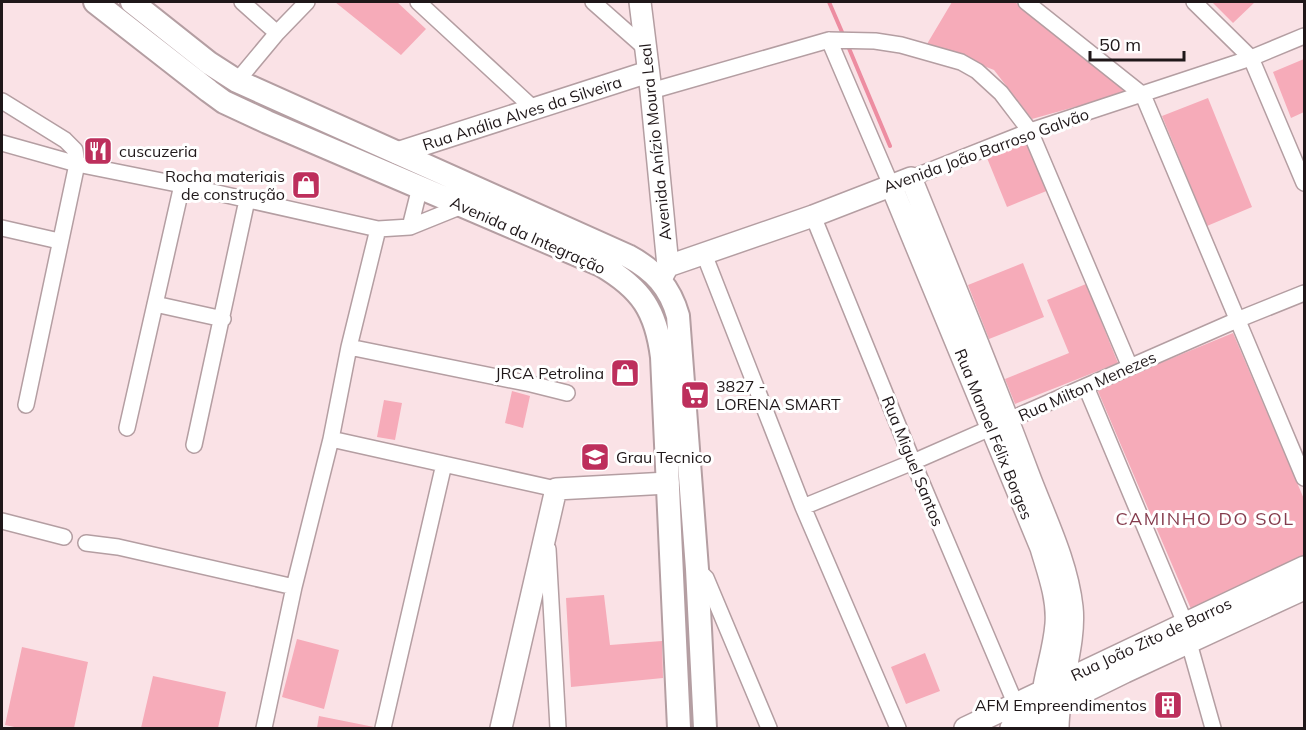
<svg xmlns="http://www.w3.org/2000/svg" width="1306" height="730" font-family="Mulish,sans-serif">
  <rect width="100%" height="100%" fill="#fae2e6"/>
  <path fill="#f6abb9" d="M 335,2 L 397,2 L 426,29 L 401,55 Z
    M 952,2 L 1015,2 L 1128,92 L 1032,119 L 994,70 L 927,44 Z
    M 1212,2 L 1255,2 L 1233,23 Z
    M 1304,59 L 1304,112 L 1291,118 L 1273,72 Z
    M 1208,98 L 1252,207 L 1207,226 L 1162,116 Z
    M 1029,141 L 1049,190 L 1007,207 L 987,158 Z
    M 1023,263 L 1044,317 L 989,339 L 968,285 Z
    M 1086,284 L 1118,363 L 1015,404 L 1005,379 L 1069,353 L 1047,300 Z
    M 1233,333 L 1304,499 L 1304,556 L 1191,609 L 1097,389 Z
    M 512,391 L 530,396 L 523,428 L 505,423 Z
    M 384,400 L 402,403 L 395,440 L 377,437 Z
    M 604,595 L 610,645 L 662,641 L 663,678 L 571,687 L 566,598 Z
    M 297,639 L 339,650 L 324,709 L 282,697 Z
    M 22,647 L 88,662 L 74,728 L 19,728 L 5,725 Z
    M 925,653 L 940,691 L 906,704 L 891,667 Z
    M 153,676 L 226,692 L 218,728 L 141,728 Z
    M 319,716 L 374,727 L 374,728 L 317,728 Z"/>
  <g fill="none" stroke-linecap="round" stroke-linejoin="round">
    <path stroke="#ed8da1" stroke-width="4" d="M 829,2 L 842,32
      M 848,46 L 890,146"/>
    <g stroke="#b49ea2" stroke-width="18">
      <path id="street" d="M 242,2 L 277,33
        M 418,2 L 534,109
        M 593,2 L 644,47
        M 1026,2 L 1143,95 L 1304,478
        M 1194,2 L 1251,58 L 1304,183
        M 829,40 L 891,185
        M 237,81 L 277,33 L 307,2
        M 651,91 L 829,40 L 875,41 L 901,45 L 961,62 L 977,71 L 1001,93 L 1030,131 L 1130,367
        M 2,101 L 65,140 L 75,150 L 77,164 L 26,405
        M 2,143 L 77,164 L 182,185 L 378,229 L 410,227 L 462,206
        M 911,178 L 1030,131 L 1251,58 L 1304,36
        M 813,216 L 913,462 L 1016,705
        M 410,227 L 420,187
        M 2,228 L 59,241
        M 704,254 L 803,507 L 898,728
        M 155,304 L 223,319
        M 349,347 L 531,384 L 567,393
        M 1086,387 L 1185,623
        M 127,428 L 182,185
        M 331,439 L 556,489
        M 194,445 L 247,200
        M 803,507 L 913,462 L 1237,320 L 1304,293
        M 2,521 L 64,537
        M 86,543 L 118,547 L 294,587
        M 548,549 L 558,728
        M 697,569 L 706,578 L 769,728
        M 1189,643 L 1213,728
        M 264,728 L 294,587 L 331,439 L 349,347 L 378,229
        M 383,728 L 444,464"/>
    </g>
    <g stroke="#b49ea2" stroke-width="24">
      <path id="secondary" d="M 640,2 L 651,91 L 668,266 L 662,277
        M 397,153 L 648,72
        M 891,185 L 1041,548 C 1048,572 1058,598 1056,624 C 1053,662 1037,689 1043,728
        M 668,266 L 813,216 L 911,178 C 951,276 991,374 1028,473 C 1044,516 1067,561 1072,607 C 1076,644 1058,689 1058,728
        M 501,728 L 556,489 L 668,483
        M 965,728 L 1304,567
        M 1011,728 L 1125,672 L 1304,589"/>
    </g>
    <g stroke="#b49ea2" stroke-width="26">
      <path id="primary" d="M 95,2 L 209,91 L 224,102 L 267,122 L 601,265 C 642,289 656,311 662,357 L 679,728
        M 132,2 L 209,63 L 237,81 L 628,256 C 654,270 670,287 678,316 L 697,569 L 705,728"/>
    </g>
    <use href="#street" stroke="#fff" stroke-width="15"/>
    <use href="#secondary" stroke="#fff" stroke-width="21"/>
    <use href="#primary" stroke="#fff" stroke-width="22"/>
  </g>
  <defs>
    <g id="restaurant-square" transform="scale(1.5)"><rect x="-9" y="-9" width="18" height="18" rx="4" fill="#bd2f5c" stroke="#fff"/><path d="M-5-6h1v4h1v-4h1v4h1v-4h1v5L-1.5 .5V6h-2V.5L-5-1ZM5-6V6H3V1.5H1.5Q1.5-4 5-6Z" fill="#fff"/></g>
    <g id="shop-square" transform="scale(1.5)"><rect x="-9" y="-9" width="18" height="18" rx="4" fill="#bd2f5c" stroke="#fff"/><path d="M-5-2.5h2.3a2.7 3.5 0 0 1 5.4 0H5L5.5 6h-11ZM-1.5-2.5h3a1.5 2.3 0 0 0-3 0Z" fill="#fff"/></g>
    <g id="supermarket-square" transform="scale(1.5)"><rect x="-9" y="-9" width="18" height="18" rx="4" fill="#bd2f5c" stroke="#fff"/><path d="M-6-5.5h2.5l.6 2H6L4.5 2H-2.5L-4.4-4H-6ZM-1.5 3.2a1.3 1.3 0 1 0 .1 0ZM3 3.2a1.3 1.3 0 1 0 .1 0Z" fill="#fff"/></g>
    <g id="university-square" transform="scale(1.5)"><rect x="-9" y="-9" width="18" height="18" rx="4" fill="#bd2f5c" stroke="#fff"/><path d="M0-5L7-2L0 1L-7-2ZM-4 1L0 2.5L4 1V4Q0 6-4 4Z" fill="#fff"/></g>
    <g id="building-square" transform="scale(1.5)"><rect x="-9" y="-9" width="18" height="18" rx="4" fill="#bd2f5c" stroke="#fff"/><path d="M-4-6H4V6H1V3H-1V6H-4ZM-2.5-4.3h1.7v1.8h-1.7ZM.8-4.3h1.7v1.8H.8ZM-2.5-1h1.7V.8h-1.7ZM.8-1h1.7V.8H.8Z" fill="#fff"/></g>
  </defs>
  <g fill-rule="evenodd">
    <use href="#restaurant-square" x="98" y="151"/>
    <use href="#shop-square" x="306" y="185"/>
    <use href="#shop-square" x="625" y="373"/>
    <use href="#supermarket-square" x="695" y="395"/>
    <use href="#university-square" x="595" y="457"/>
    <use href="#building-square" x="1168" y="705"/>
  </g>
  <g text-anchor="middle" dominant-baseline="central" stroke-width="6" stroke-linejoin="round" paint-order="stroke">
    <g font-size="16" fill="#1f1719" stroke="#fff">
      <text transform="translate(522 113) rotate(-18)">Rua Anália Alves da Silveira</text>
      <text transform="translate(655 142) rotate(-96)">Avenida Anízio Moura Leal</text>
      <text transform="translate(986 150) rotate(-20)">Avenida João Barroso Galvão</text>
      <text transform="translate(528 235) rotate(24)">Avenida da Integração</text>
      <text transform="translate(1087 386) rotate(-24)">Rua Milton Menezes</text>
      <text transform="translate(994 434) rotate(68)">Rua Manoel Félix Borges</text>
      <text transform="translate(913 461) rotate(68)">Rua Miguel Santos</text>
      <text transform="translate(1151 639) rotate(-25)">Rua João Zito de Barros</text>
    </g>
    <g font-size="16" fill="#1f1719" stroke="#fff" text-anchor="start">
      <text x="119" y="151">cuscuzeria</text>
      <text x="285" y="176" text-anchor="end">Rocha materiais<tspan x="285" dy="18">de construção</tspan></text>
      <text x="604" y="373" text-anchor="end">JRCA Petrolina</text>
      <text x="716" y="386">3827 -<tspan x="716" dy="18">LORENA SMART</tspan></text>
      <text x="616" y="457">Grau Tecnico</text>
      <text x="1147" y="705" text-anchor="end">AFM Empreendimentos</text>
    </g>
    <g font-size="18" letter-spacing="1.5" fill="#853d4e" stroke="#fff">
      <text x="1205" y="518">CAMINHO DO SOL</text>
    </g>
  </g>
  <rect width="1306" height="730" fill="none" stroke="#1f1719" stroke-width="6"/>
  <path d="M1090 51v9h94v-9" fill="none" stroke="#1f1719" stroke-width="3"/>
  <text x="1099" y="51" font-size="18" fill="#1f1719" stroke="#ffffff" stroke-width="4.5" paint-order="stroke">50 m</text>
</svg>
